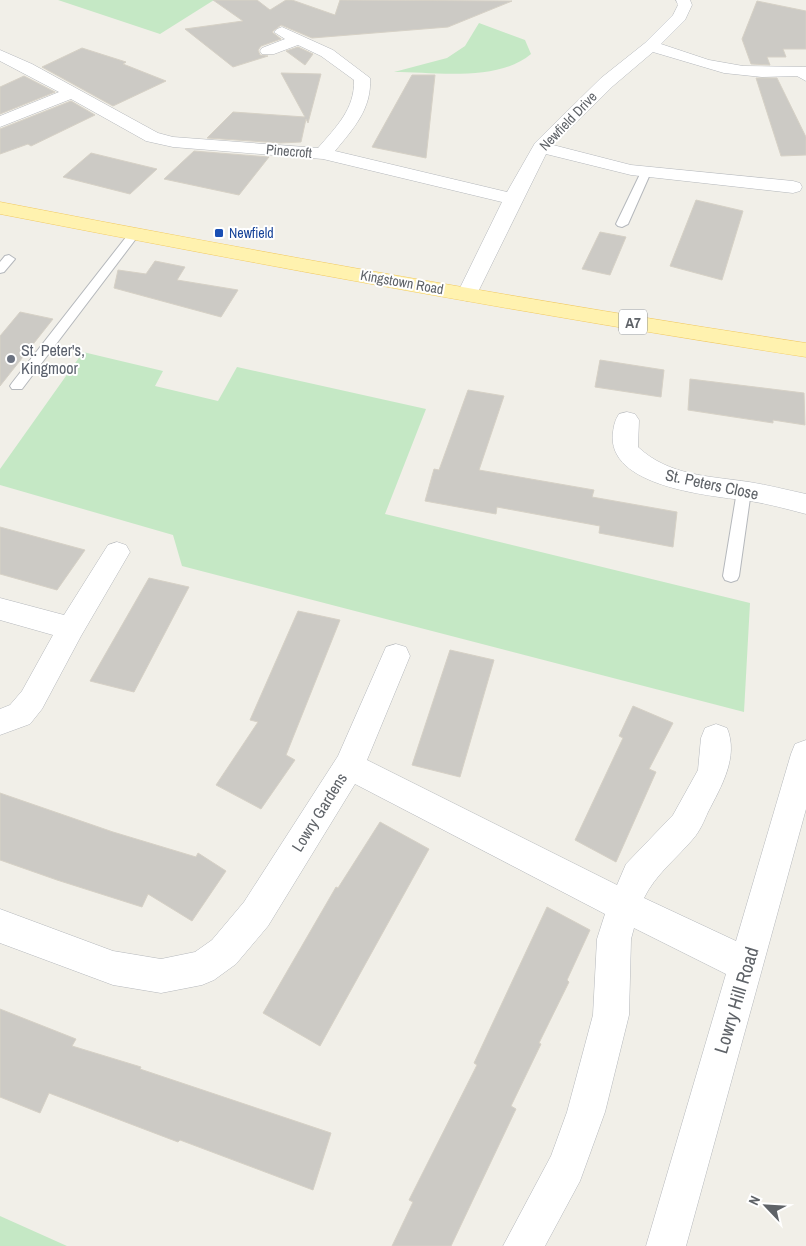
<svg xmlns="http://www.w3.org/2000/svg" width="806" height="1246" font-family="'Archivo Narrow',sans-serif">
  <rect width="100%" height="100%" fill="#f1efe8"/>
  <path fill="#c5e8c5" d="M 58,0 L 214,0 L 160,34 Z
    M 479,23 L 525,40 L 531,54 C 498,82 435,72 394,72 L 447,58 L 465,46 Z
    M 83,352 L 163,371 L 155,386 L 218,401 L 237,367 L 426,409 L 385,514 L 750,603 L 744,712 L 182,566 L 173,535 L 0,485 L 0,469 Z
    M 0,1216 L 67,1246 L 0,1246 Z"/>
  <path fill="#cccac5" stroke="#d6d1c6" d="M 213,0 L 257,0 L 270,10 L 286,0 L 292,0 L 335,15 L 340,0 L 512,1 L 448,27 L 312,38 L 281,25 L 272,32 L 281,39 L 261,46 L 258,50 L 260,55 L 268,56 L 233,67 L 185,29 L 243,21 Z
    M 757,1 L 806,11 L 806,49 L 783,49 L 786,57 L 767,57 L 770,65 L 751,64 L 742,39 Z
    M 298,47 L 313,54 L 305,65 L 286,51 Z
    M 82,48 L 126,62 L 123,64 L 166,81 L 113,106 L 42,67 Z
    M 281,73 L 321,74 L 308,123 L 306,119 L 301,142 L 280,143 L 207,138 L 233,112 L 305,117 Z
    M 412,75 L 435,75 L 426,158 L 372,147 Z
    M 24,76 L 55,92 L 0,114 L 0,87 Z
    M 756,78 L 777,78 L 806,137 L 806,155 L 781,156 Z
    M 71,101 L 95,115 L 31,146 L 28,144 L 0,154 L 0,129 Z
    M 194,151 L 269,157 L 239,195 L 164,179 Z
    M 91,153 L 157,169 L 130,194 L 63,177 Z
    M 696,200 L 743,211 L 722,280 L 670,266 Z
    M 600,232 L 626,237 L 610,275 L 582,269 Z
    M 155,261 L 185,267 L 177,280 L 238,290 L 221,317 L 114,288 L 118,270 L 146,274 Z
    M 20,312 L 53,319 L 0,386 L 0,336 Z
    M 600,360 L 664,370 L 661,397 L 595,387 Z
    M 690,379 L 804,393 L 805,425 L 773,420 L 773,423 L 688,410 Z
    M 468,390 L 504,396 L 479,470 L 594,490 L 592,497 L 677,512 L 673,547 L 599,533 L 600,526 L 551,517 L 497,507 L 496,514 L 425,501 L 434,469 L 439,470 Z
    M 0,527 L 85,550 L 57,590 L 0,574 Z
    M 149,578 L 189,587 L 134,692 L 90,681 Z
    M 298,611 L 340,620 L 286,755 L 295,760 L 261,809 L 216,785 L 258,722 L 250,720 Z
    M 450,650 L 494,660 L 460,777 L 412,765 Z
    M 633,706 L 673,723 L 649,769 L 656,772 L 616,862 L 575,840 L 623,738 L 619,736 Z
    M 0,793 L 113,832 L 196,857 L 198,853 L 226,871 L 192,921 L 148,894 L 142,907 L 57,880 L 0,860 Z
    M 380,822 L 429,849 L 320,1046 L 263,1013 L 336,887 L 338,888 Z
    M 547,907 L 590,930 L 567,980 L 569,982 L 539,1043 L 541,1044 L 511,1106 L 516,1109 L 451,1246 L 392,1246 L 413,1202 L 409,1200 L 477,1065 L 474,1063 Z
    M 0,1009 L 76,1039 L 72,1046 L 141,1067 L 140,1069 L 331,1133 L 313,1190 L 180,1140 L 178,1142 L 49,1093 L 40,1113 L 0,1097 Z"/>
  <g fill="none" stroke-linecap="round" stroke-linejoin="round">
    <g stroke="#b5b8bc" stroke-width="2">
      <path id="service" d="M 646,169 L 651,172 L 628,224 L 622,227 L 618,226 L 616,224 L 641,172 Z
        M 134,231 L 140,234 L 138,236 L 22,389 L 12,389 L 10,386 L 12,383 L 130,232 Z
        M 9,255 L 15,259 L 4,272 L 0,273 L 0,262 L 5,256 Z
        M 744,485 L 749,487 L 751,491 L 739,576 L 737,580 L 731,582 L 725,580 L 723,576 L 737,491 L 739,487 Z"/>
    </g>
    <g stroke="#b5b8bc" stroke-width="1">
      <path id="minor" d="M 676,0 L 690,0 L 692,5 L 685,20 L 661,44 L 709,60 L 743,66 L 806,67 L 806,81 L 797,76 L 762,77 L 724,73 L 653,52 L 613,86 L 553,145 L 631,165 L 793,181 L 800,183 L 802,187 L 800,191 L 793,193 L 631,175 L 546,154 L 477,294 L 474,299 L 467,301 L 460,299 L 457,294 L 502,202 L 323,159 L 173,147 L 146,141 L 71,99 L 0,127 L 0,116 L 59,92 L 0,61 L 0,50 L 32,64 L 158,133 L 173,137 L 318,148 C 336,127 355,109 354,80 L 321,56 L 298,45 L 274,54 L 262,54 L 260,51 L 262,48 L 285,39 L 274,32 L 277,29 L 282,27 L 333,50 L 370,78 C 372,109 353,129 335,151 L 507,192 L 535,143 L 601,78 L 645,43 L 673,15 L 678,5 Z
        M 627,412 L 635,414 L 639,420 L 638,447 C 669,476 709,476 749,482 C 768,485 787,490 806,494 L 806,514 C 787,509 769,504 750,501 C 714,496 605,488 613,432 C 614,425 615,420 619,414 Z
        M 117,542 L 126,545 L 130,552 L 81,636 L 42,709 L 30,724 L 0,735 L 0,709 L 10,705 L 22,691 L 53,635 L 0,620 L 0,598 L 64,615 L 108,545 Z
        M 396,644 L 406,647 L 410,656 L 367,760 L 617,885 L 626,864 L 673,815 L 698,770 L 701,738 L 705,728 L 716,724 L 727,728 C 739,757 721,787 708,812 C 704,821 700,831 693,839 C 677,858 655,875 644,898 L 736,941 L 791,754 L 795,744 L 806,740 L 806,809 L 686,1246 L 646,1246 L 726,974 L 634,928 L 631,939 L 629,1015 L 605,1112 L 580,1181 L 545,1246 L 503,1246 L 551,1156 L 567,1112 L 593,1015 L 597,939 L 605,914 L 355,784 L 268,926 L 236,964 L 214,980 L 202,985 L 161,993 L 113,985 L 0,943 L 0,909 L 113,951 L 161,959 L 195,952 L 212,940 L 244,902 L 338,756 L 386,647 Z"/>
    </g>
    <g stroke="#f2c960" stroke-width="1">
      <path id="primary" d="M 0,202 C 268,254 536,302 806,343 L 806,357 C 536,316 268,266 0,214 Z"/>
    </g>
    <use href="#service" fill="#fff" fill-rule="evenodd"/>
    <use href="#minor" fill="#fff" fill-rule="evenodd"/>
    <use href="#primary" fill="#fff2af" fill-rule="evenodd"/>
  </g>
  <rect fill="#1a4fb4" stroke="#fff" stroke-width="2" x="214" y="228" width="10" height="10" rx="2.5"/>
  <circle fill="#6b7280" stroke="#fff" stroke-width="2" cx="11" cy="359" r="5"/>
  <g text-anchor="middle" dominant-baseline="central" stroke-width="4" stroke-linejoin="round" paint-order="stroke">
    <g font-size="14" fill="#5f6368" stroke="#fff">
      <text transform="translate(568 121) rotate(-46)">Newfield Drive</text>
      <text transform="translate(289 151) rotate(5)">Pinecroft</text>
      <text transform="translate(402 282) rotate(10)">Kingstown Road</text>
    </g>
    <g font-size="14" fill="#164399" stroke="#fff" text-anchor="start">
      <text x="229" y="233">Newfield</text>
    </g>
    <rect fill="#fff" stroke="#8f9295" stroke-width="1" x="619" y="309.5" width="28" height="25" rx="4"/>
    <g font-size="15" font-weight="bold" fill="#5f6368">
      <text x="633" y="322">A7</text>
    </g>
    <g font-size="16" fill="#5b616d" stroke="#fff" text-anchor="start">
      <text x="21" y="350">St. Peter's,<tspan x="21" dy="18">Kingmoor</tspan></text>
    </g>
    <g font-size="16" fill="#5f6368" stroke="#fff">
      <text transform="translate(712 484) rotate(12)">St. Peters Close</text>
      <text transform="translate(319 812) rotate(-58)">Lowry Gardens</text>
    </g>
    <g font-size="19" fill="#5f6368" stroke="#fff">
      <text transform="translate(736 1000) rotate(-73)">Lowry Hill Road</text>
    </g>
  </g>
  <g transform="translate(766 1206) rotate(295)" stroke="#ffffff" stroke-width="4" paint-order="stroke">
  <path d="M0-4L9 19L0 12L-9 19Z" fill="#5f6368"/>
  <text y="-8" font-size="14" font-weight="bold" text-anchor="middle" fill="#5f6368">N</text>
  </g>
</svg>
